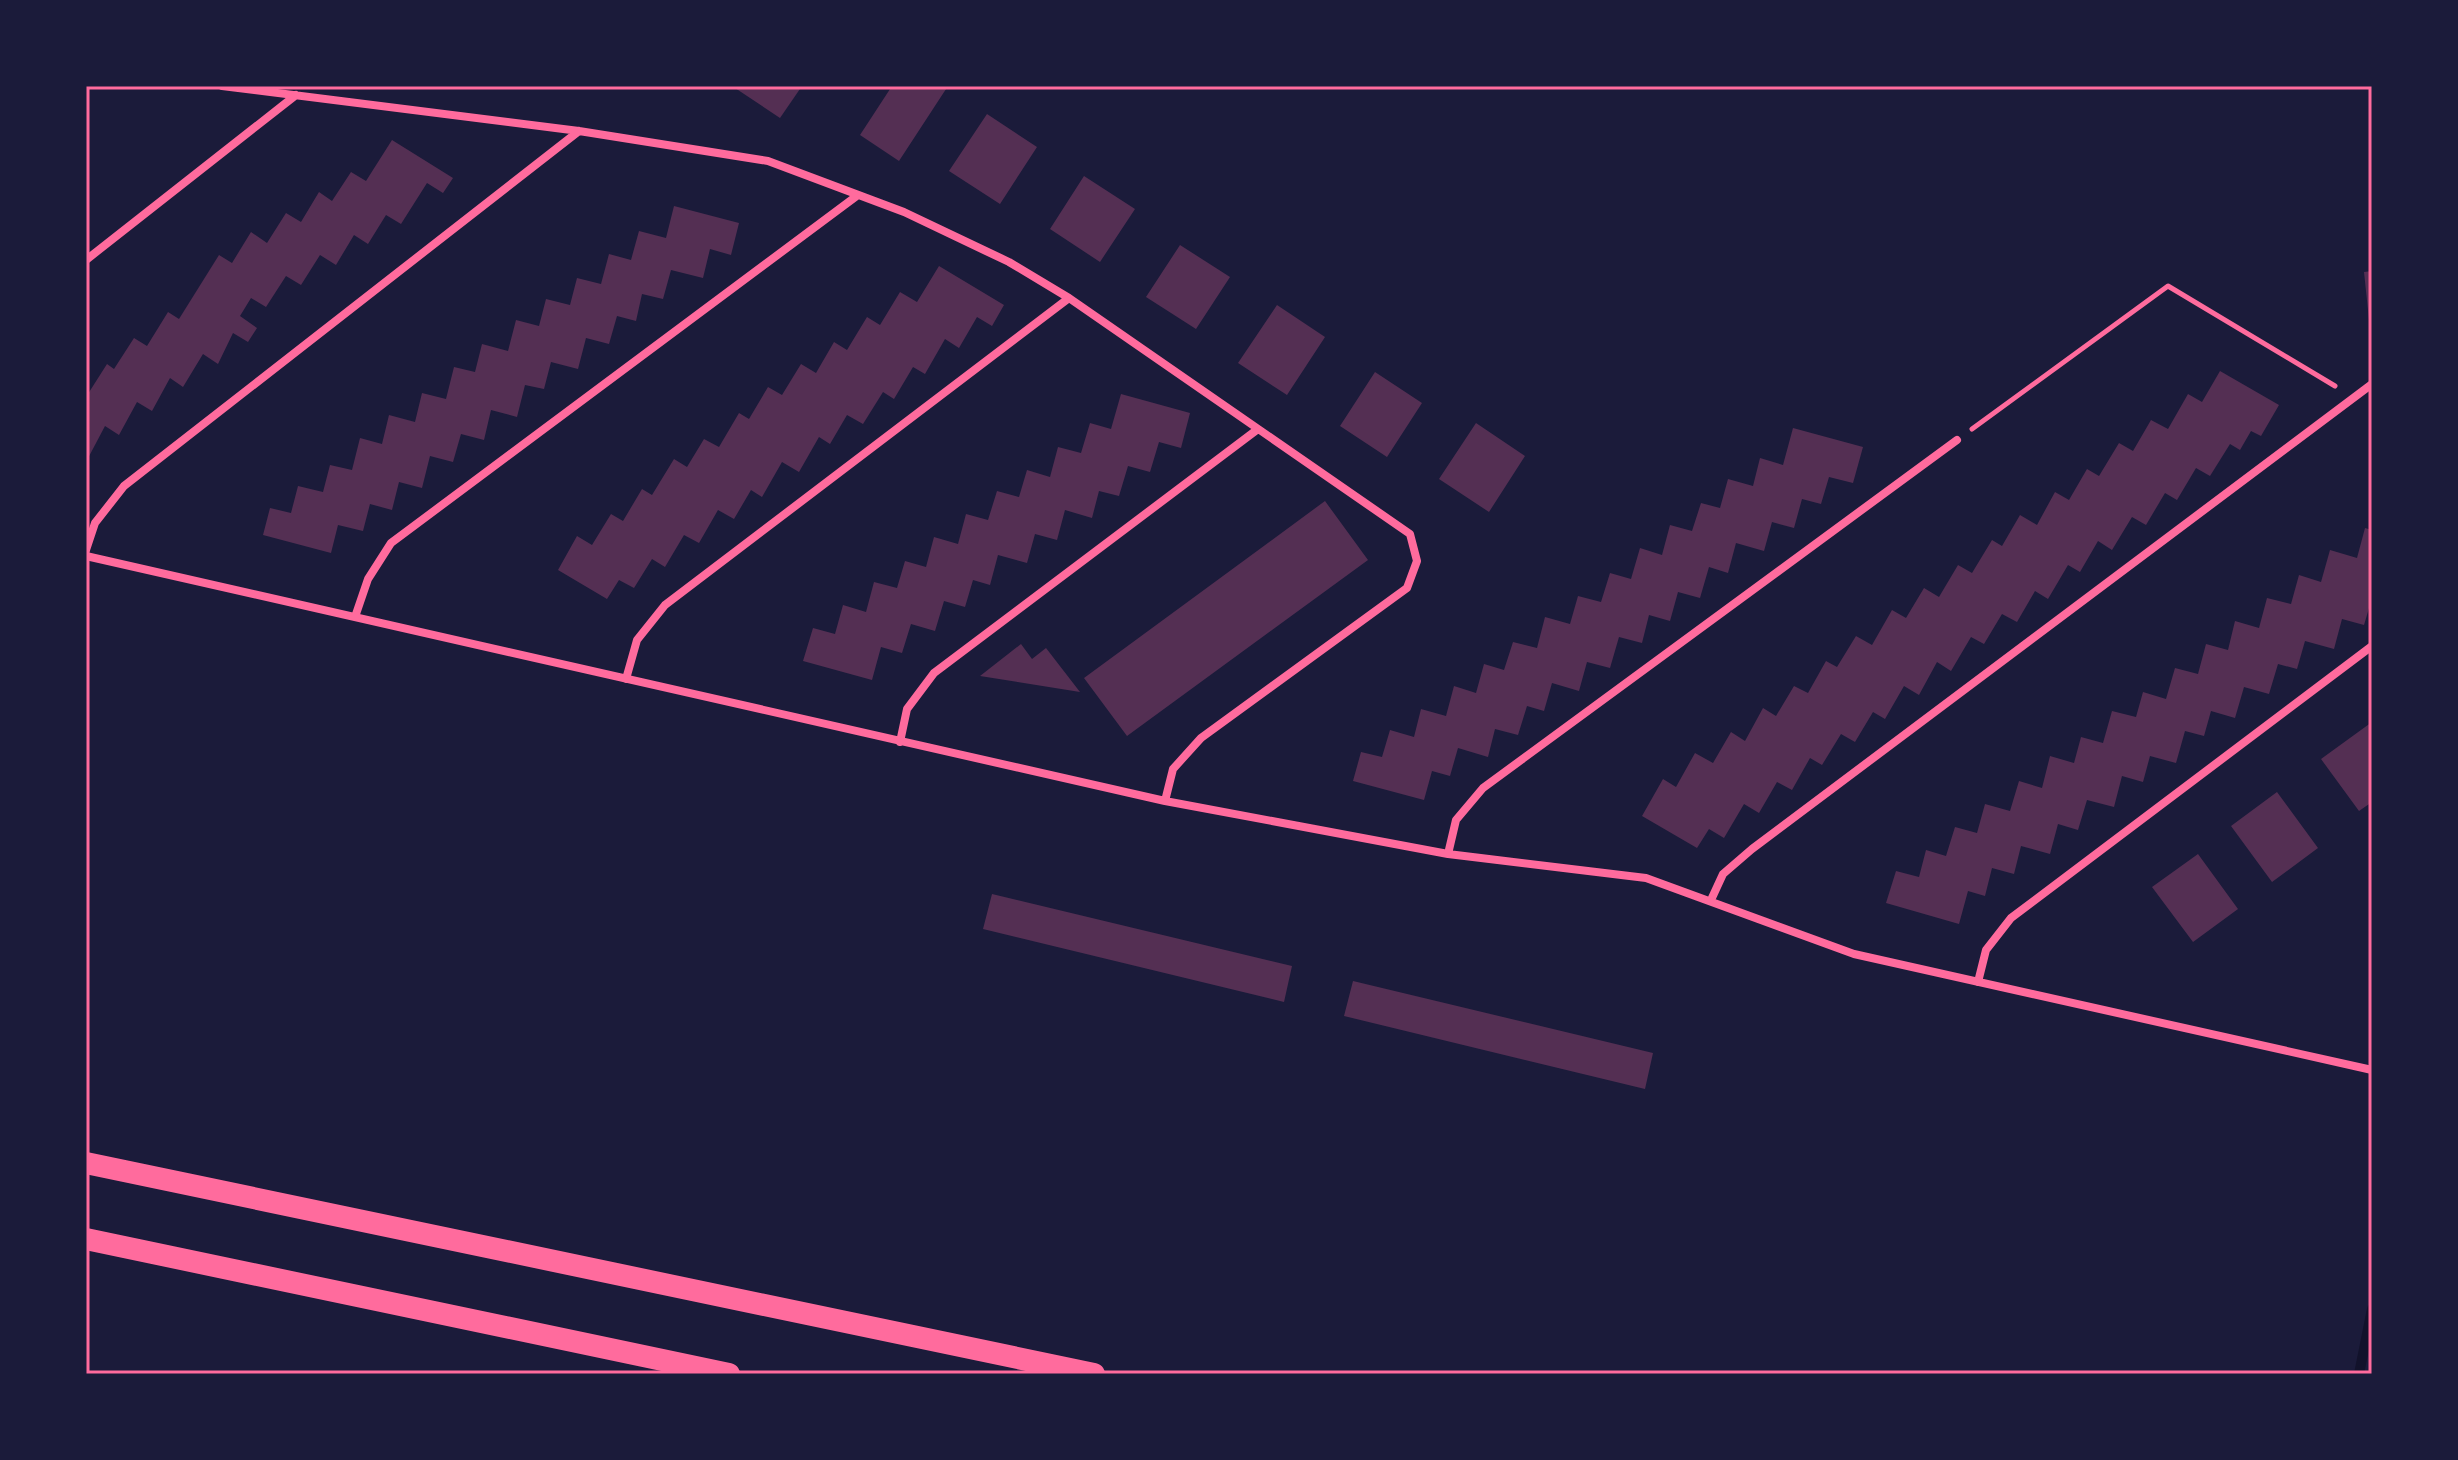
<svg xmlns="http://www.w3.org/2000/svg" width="2458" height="1460" font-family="Lato,sans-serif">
  <rect width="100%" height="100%" fill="#1b1b3a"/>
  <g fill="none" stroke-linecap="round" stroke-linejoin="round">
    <path stroke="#12122b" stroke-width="10" d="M 2359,1374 L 2372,1309"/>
  </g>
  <path fill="#542f53" d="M 732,86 L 802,86 L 780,118 Z
    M 892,86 L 948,86 L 899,161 L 860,135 Z
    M 987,114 L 1037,147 L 1000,204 L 949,171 Z
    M 392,140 L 453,178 L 443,193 L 427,183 L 401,224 L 386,215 L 368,244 L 354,235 L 336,265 L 320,255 L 301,285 L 286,276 L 266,307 L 251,298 L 240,316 L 257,328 L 248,342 L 233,333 L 218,364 L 203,354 L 183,387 L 170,378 L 152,411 L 137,402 L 119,435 L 105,426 L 86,462 L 86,397 L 107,364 L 114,369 L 134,338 L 147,346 L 168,312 L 179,319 L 219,255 L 232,263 L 251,232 L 267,243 L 286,213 L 301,222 L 319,192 L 332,201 L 351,172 L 366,181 Z
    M 1084,176 L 1135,209 L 1100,262 L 1050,229 Z
    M 674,206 L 739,223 L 731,255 L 710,249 L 703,278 L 671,270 L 663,299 L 642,294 L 636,321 L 617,316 L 609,344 L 586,338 L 578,369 L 551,362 L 544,389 L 525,385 L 517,417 L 491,410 L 484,440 L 461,434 L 453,462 L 430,456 L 422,488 L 399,482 L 392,510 L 370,504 L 363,531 L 338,525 L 331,553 L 263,535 L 270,508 L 291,513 L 298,486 L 323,492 L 330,465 L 352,470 L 360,438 L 382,444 L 389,415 L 415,422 L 422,393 L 446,399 L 454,367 L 475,372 L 482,344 L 508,351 L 516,320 L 539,326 L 546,299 L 570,305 L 577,278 L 601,284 L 609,254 L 631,260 L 639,231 L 666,238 Z
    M 1180,245 L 1230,277 L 1196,329 L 1146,297 Z
    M 939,266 L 1004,305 L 992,326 L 977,317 L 959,348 L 945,339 L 925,374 L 913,367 L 894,399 L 883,392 L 863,424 L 847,415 L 830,444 L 819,437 L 799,472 L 782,462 L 762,497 L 751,490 L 734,519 L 718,510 L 699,543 L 684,535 L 665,567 L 652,559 L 634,588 L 619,580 L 607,599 L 558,570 L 577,536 L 592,545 L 611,514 L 623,521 L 642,489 L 652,495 L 674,459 L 687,467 L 704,439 L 719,447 L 739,413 L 749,419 L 768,387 L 782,395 L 801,364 L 816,373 L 834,342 L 847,350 L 867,317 L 880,325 L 900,292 L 917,302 Z
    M 2372,271 L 2372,329 L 2370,329 L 2364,272 Z
    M 1277,305 L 1325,337 L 1287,395 L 1238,363 Z
    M 2220,371 L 2279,405 L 2261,436 L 2251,431 L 2240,450 L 2230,444 L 2210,476 L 2196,468 L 2177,500 L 2165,493 L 2146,525 L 2132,517 L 2112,550 L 2098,541 L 2080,572 L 2068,565 L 2048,599 L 2035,591 L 2017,622 L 2002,614 L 1984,644 L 1971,637 L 1951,671 L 1937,662 L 1919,695 L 1904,686 L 1885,719 L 1873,712 L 1855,742 L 1841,734 L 1822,765 L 1810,758 L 1792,790 L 1777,782 L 1759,813 L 1744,804 L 1724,838 L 1709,829 L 1697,848 L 1642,816 L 1663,779 L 1676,787 L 1695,753 L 1713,763 L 1731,732 L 1745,741 L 1763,708 L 1776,716 L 1794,686 L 1808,693 L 1826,661 L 1837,667 L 1856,636 L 1872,645 L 1892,610 L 1906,618 L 1924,588 L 1939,597 L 1958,565 L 1972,573 L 1992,540 L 2002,546 L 2020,515 L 2037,525 L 2055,492 L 2069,500 L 2087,469 L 2099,476 L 2119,443 L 2133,451 L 2151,420 L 2168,429 L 2188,394 L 2202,402 Z
    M 1375,372 L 1422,403 L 1387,457 L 1340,426 Z
    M 1121,394 L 1190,413 L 1181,448 L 1159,442 L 1150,472 L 1128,466 L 1119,496 L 1099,491 L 1092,518 L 1065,510 L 1057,540 L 1035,534 L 1027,563 L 998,555 L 990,585 L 973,580 L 965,607 L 944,601 L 935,631 L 911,624 L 902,653 L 881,647 L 872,680 L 803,661 L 813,628 L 835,634 L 843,605 L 866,612 L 874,582 L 897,588 L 905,561 L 926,567 L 934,537 L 958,544 L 966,514 L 988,520 L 997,491 L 1019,497 L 1027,470 L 1050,477 L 1058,447 L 1081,453 L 1090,423 L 1111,429 Z
    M 1476,423 L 1525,456 L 1489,512 L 1439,479 Z
    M 1793,428 L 1863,447 L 1853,483 L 1829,477 L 1821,504 L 1802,499 L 1794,528 L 1772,522 L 1764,551 L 1736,543 L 1728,573 L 1709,567 L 1700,598 L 1678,592 L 1670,621 L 1649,615 L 1642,643 L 1619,637 L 1610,668 L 1587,662 L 1579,691 L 1552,683 L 1544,711 L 1527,706 L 1518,735 L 1495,729 L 1488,757 L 1458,748 L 1450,776 L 1432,771 L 1424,800 L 1353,781 L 1361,752 L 1382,757 L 1390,730 L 1414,737 L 1421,709 L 1446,716 L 1454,686 L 1476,693 L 1484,664 L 1504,670 L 1513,642 L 1537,648 L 1545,617 L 1570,624 L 1578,596 L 1601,602 L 1610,573 L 1631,579 L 1640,548 L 1662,555 L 1670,525 L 1692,531 L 1701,503 L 1720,508 L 1728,479 L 1753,486 L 1760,458 L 1783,465 Z
    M 1325,501 L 1368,560 L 1127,736 L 1084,678 Z
    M 2365,528 L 2372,530 L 2372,598 L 2364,625 L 2342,619 L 2334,649 L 2305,641 L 2297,669 L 2278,664 L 2269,694 L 2244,687 L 2235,718 L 2211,711 L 2204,736 L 2185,731 L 2176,763 L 2150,756 L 2143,782 L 2122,776 L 2114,807 L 2087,800 L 2078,830 L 2058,824 L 2050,854 L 2021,846 L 2014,874 L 1992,868 L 1985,896 L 1968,891 L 1959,924 L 1886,903 L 1896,871 L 1919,877 L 1926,850 L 1946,856 L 1955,827 L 1977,833 L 1985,804 L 2010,811 L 2019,781 L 2042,788 L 2050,756 L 2074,763 L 2081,737 L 2103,743 L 2112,711 L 2136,717 L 2143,692 L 2166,699 L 2175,668 L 2198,674 L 2206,644 L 2228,650 L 2235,621 L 2259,628 L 2267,598 L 2291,604 L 2299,575 L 2321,582 L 2330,550 L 2357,558 Z
    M 1021,644 L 1032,659 L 1046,648 L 1080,692 L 980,676 Z
    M 2372,722 L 2372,802 L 2359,811 L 2321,759 Z
    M 2277,792 L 2318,848 L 2272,882 L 2231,826 Z
    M 2198,854 L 2238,909 L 2193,942 L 2152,887 Z
    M 992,894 L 1292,966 L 1284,1002 L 983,929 Z
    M 1353,981 L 1653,1053 L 1645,1089 L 1344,1016 Z"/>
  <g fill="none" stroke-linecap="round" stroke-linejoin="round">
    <path stroke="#ff6b9d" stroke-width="5" d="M 1972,429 L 2168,286 L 2335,386"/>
    <path stroke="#ff6b9d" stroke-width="8" d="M 222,86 L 579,131 L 768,161 L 904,212 L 1009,262 L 1069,298 L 1410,534 L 1417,561 L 1407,588 L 1201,738 L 1173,769 L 1165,801
      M 86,260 L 296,95
      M 86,550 L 95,523 L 124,486 L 579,131
      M 86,556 L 1165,801 L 1448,854 L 1646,878 L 1854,954 L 2372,1070
      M 355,617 L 368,579 L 391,543 L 858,195
      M 626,679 L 637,640 L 665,605 L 1069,298
      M 900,742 L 907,709 L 934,673 L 1258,429
      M 1448,854 L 1456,820 L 1483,788 L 1957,440
      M 1711,900 L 1723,874 L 1752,849 L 2372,384
      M 1978,982 L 1986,950 L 2011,918 L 2372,646"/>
    <path stroke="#ff6b9d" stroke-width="22" d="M 86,1163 L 1094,1374
      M 86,1239 L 729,1374"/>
  </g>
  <rect width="2458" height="1460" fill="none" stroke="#1b1b3a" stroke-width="176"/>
  <rect x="88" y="88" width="2282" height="1284" fill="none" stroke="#ff6b9d" stroke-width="3"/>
</svg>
